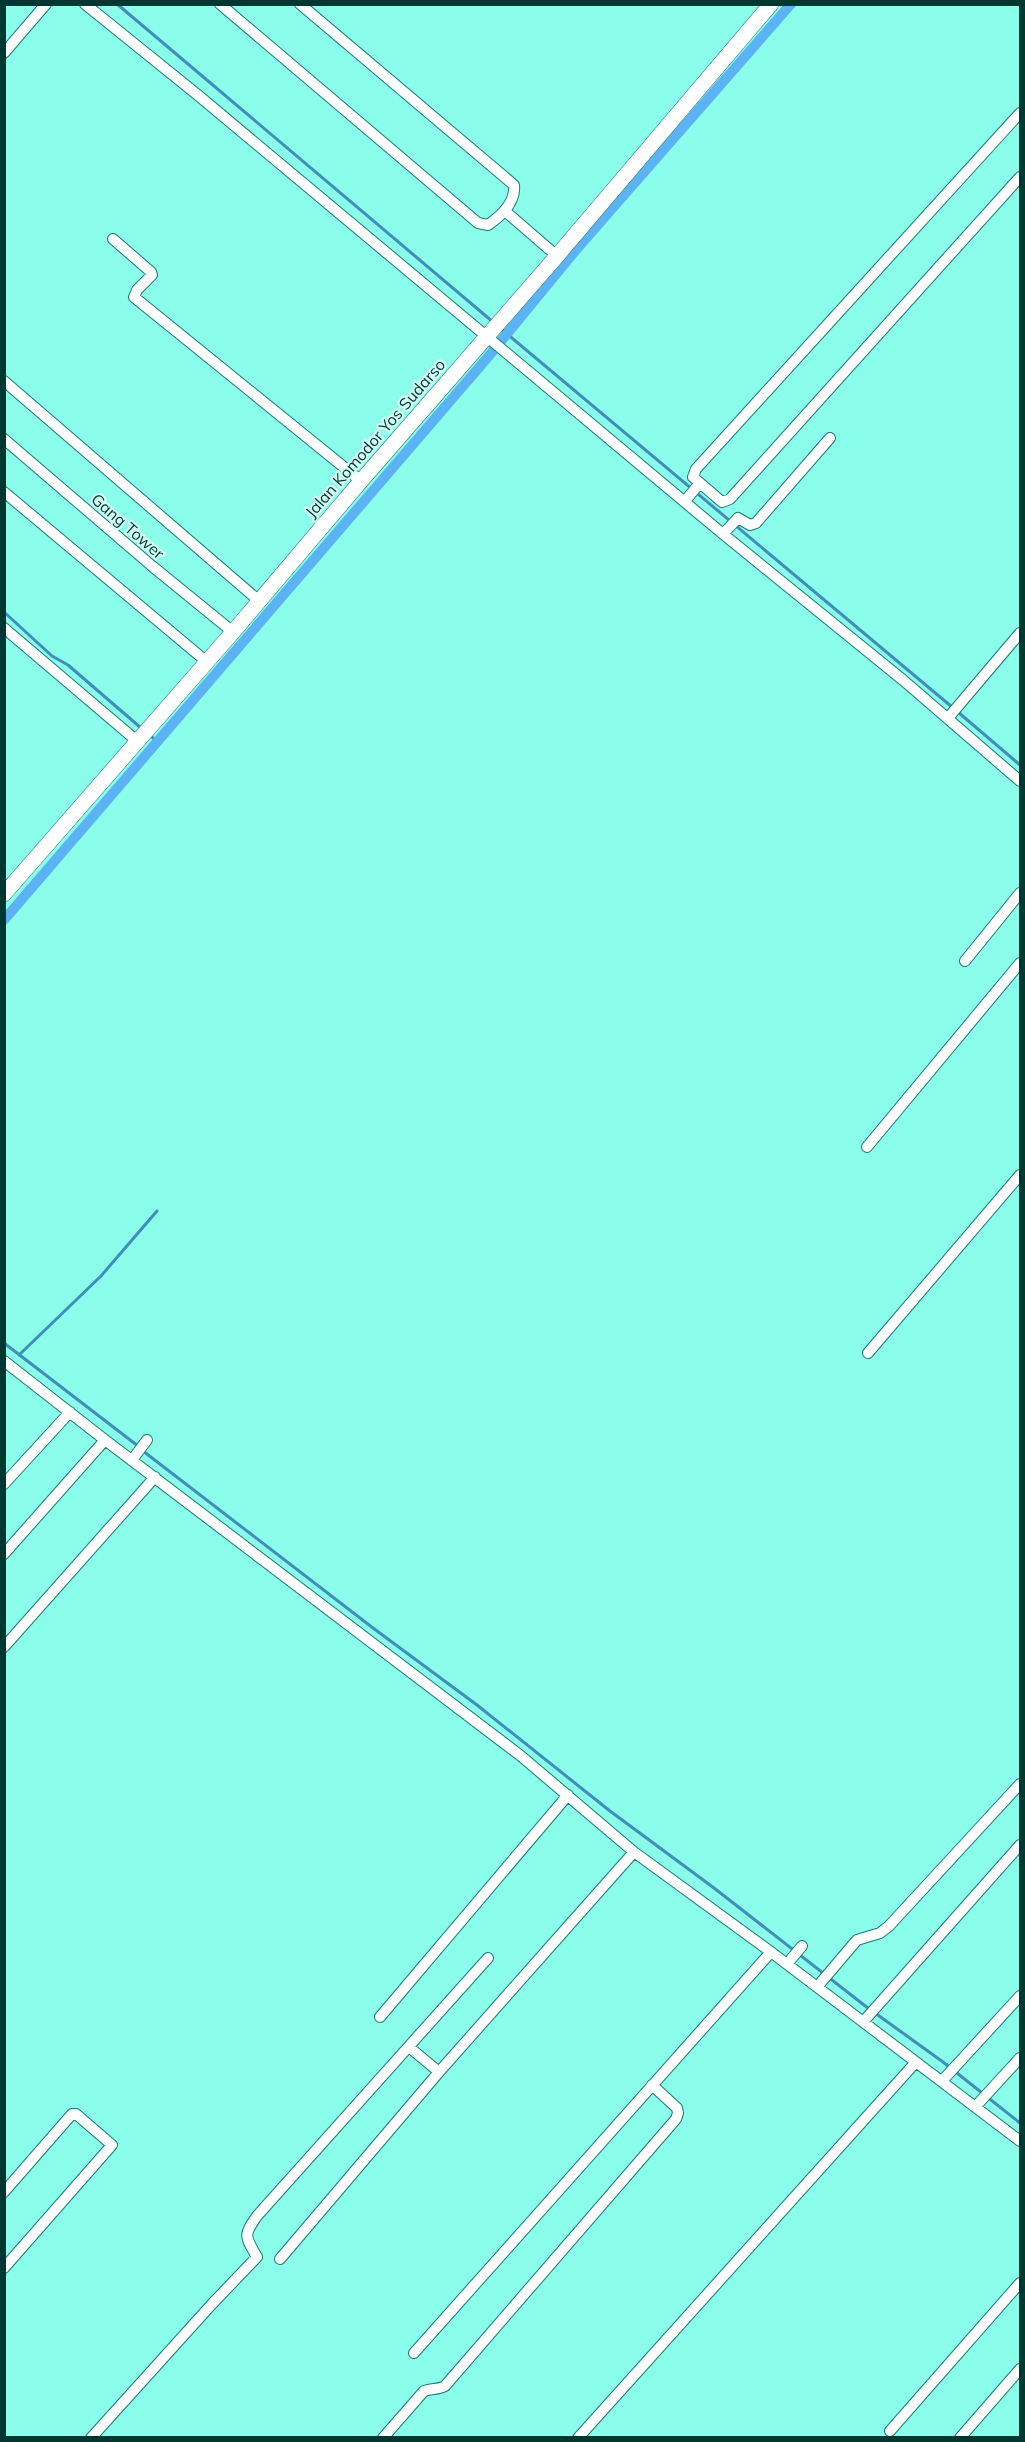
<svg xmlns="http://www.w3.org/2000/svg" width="1025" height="2442" font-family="Mulish,sans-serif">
  <rect width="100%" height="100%" fill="#8afdeb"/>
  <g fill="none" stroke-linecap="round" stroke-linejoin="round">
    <path stroke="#408eba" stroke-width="3" d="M 117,4 L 493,322
      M 500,328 L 952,707
      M 4,612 L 52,656 L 68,665 L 141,728
      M 958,712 L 1020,765
      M 149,734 L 156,741
      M 4,1343 L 138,1446
      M 19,1355 L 101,1276 L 157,1211
      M 143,1451 L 373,1628 L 477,1705 L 610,1811 L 714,1888 L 864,2005 L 943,2062 L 1020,2123"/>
    <path stroke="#5bb3f4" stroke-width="10" d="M 4,920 L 488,357 L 575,251 L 791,4"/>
    <g stroke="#197b6f" stroke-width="12">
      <path id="street" d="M 85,4 L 199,96 L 723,534 L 903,680 L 1020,781
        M 220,4 L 478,223 L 488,225 C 501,216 516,202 514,185 L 300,4
        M 4,53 L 46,4
        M 1020,113 L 696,469 L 693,477 L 722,502 L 730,499 L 1020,177
        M 505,211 L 557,256
        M 113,239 L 151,272 L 152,275 L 137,290 L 134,297 L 361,481
        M 4,381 L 258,600
        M 4,439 L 152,566 L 233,632
        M 4,492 L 207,662
        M 685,501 L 700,483
        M 723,534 L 738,518 L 750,525 L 756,523 L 830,438
        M 4,628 L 137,741
        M 948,718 L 1020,633
        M 965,961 L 1020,893
        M 867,1147 L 1020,963
        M 868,1353 L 1020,1175
        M 4,1361 L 105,1440 L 521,1756 L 634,1852 L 771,1952 L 1020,2141
        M 132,1460 L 147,1440
        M 4,1484 L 70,1412
        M 4,1554 L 105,1440
        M 4,1647 L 155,1477
        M 787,1964 L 802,1946
        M 817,1987 L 857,1940 L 880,1933 L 889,1926 L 1020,1784
        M 380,2017 L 568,1795
        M 863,2022 L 1020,1845
        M 409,2047 L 439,2072
        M 942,2081 L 1020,1996
        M 975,2107 L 1020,2058
        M 4,2192 L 72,2114 L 76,2114 L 112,2145 L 4,2268
        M 280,2259 L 439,2072 L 634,1852
        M 414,2353 L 771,1952
        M 890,2431 L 1020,2283
        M 91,2438 L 212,2304 L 257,2257 C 245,2236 243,2236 257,2216 L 488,1958
        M 383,2438 L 424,2391 C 432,2388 438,2390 445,2386 L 676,2119 L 678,2113 L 677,2108 L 652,2085
        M 578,2438 L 916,2062
        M 960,2438 L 1020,2369"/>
    </g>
    <g stroke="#197b6f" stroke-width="16">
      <path id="secondary" d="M 4,894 L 233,632 L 361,481 L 557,256 L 771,4"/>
    </g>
    <use href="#street" stroke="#fff" stroke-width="10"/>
    <use href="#secondary" stroke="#fff" stroke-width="15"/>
  </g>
  <g text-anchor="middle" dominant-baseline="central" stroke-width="4.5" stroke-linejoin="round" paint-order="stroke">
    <g font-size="16" fill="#003731" stroke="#d3fcf4">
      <text transform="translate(375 438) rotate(-49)">Jalan Komodor Yos Sudarso</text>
      <text transform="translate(128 526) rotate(41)">Gang Tower</text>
    </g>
  </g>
  <rect width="1025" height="2442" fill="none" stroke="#003731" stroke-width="12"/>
</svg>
